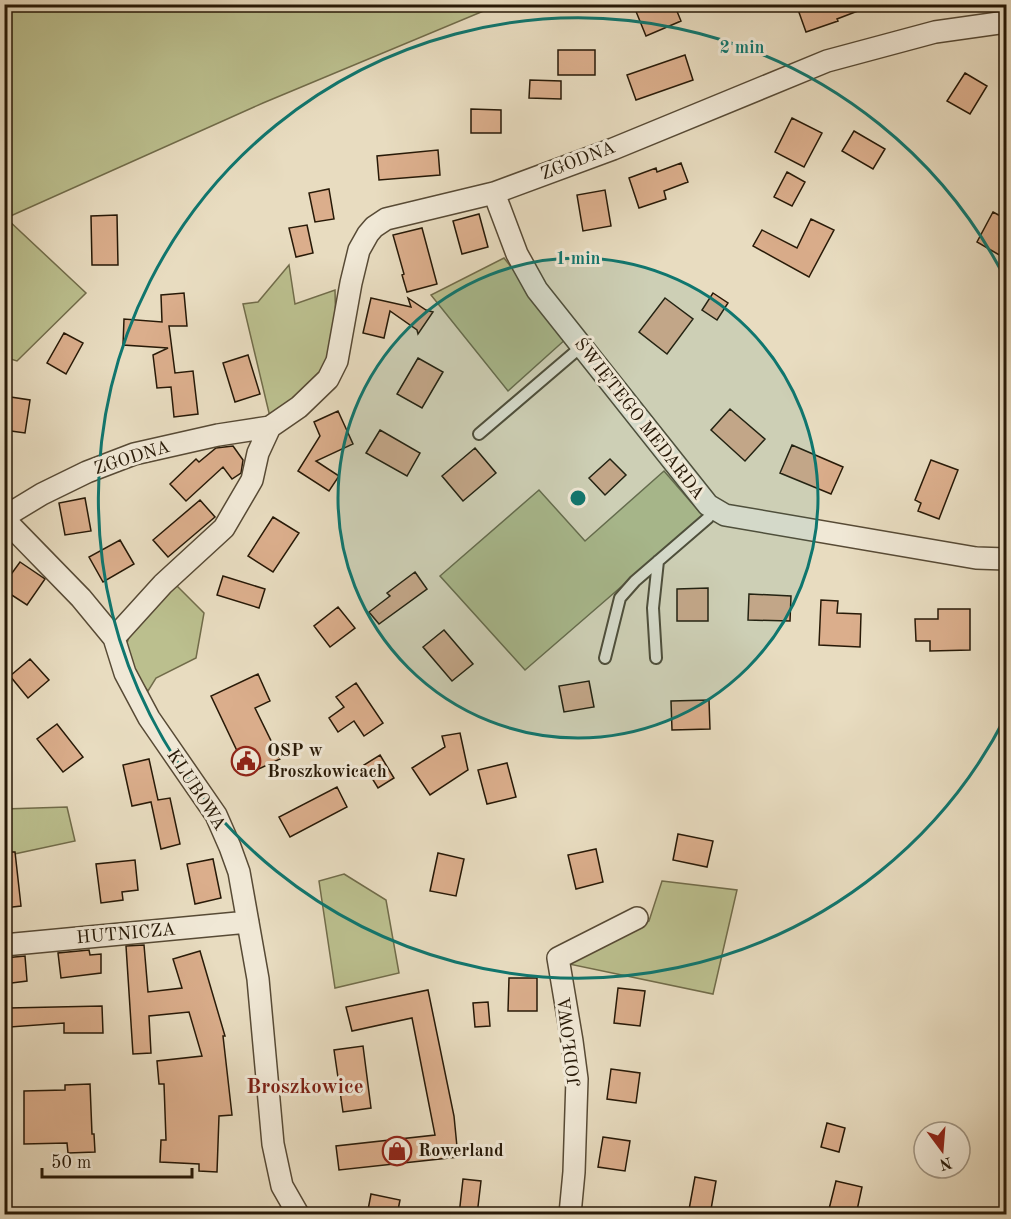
<svg xmlns="http://www.w3.org/2000/svg" width="1011" height="1219" font-family="'Old Standard TT',serif">
  <rect width="100%" height="100%" fill="#e8dcc0"/>
  <filter id="stains"><feTurbulence type="fractalNoise" baseFrequency=".00333" numOctaves="4"/><feColorMatrix values="0 0 0 0 .2 0 0 0 0 .09 0 0 0 0 .02 0 0 0 .5 -.17"/></filter>
  <radialGradient id="worn" r=".72"><stop offset=".6" stop-color="#630" stop-opacity="0"/><stop offset="1" stop-color="#630" stop-opacity=".3"/></radialGradient>
  <path fill="#bbbf8e" stroke="#716c4a" stroke-width="1.5" d="M 5,4 L 498,4 L 498,5 L 263,103 L 6,218 L 86,293 L 17,361 L 4,357 Z
    M 504,258 L 567,338 L 508,391 L 431,295 Z
    M 289,265 L 295,304 L 335,290 L 336,334 L 330,366 L 296,399 L 270,417 L 243,304 L 258,302 Z
    M 664,471 L 703,516 L 525,670 L 440,576 L 539,490 L 585,541 Z
    M 173,582 L 204,613 L 196,658 L 156,678 L 148,691 L 133,673 L 126,646 L 133,625 Z
    M 67,807 L 75,841 L 5,856 L 4,809 Z
    M 344,874 L 386,900 L 399,973 L 335,988 L 319,881 Z
    M 662,881 L 737,890 L 713,994 L 569,964 L 649,921 Z"/>
  <path fill="#dbae8c" stroke="#271907" stroke-width="1.5" d="M 646,4 L 674,4 L 681,21 L 646,36 L 635,9 Z
    M 796,4 L 871,4 L 871,6 L 837,19 L 838,21 L 806,32 Z
    M 558,50 L 595,50 L 595,75 L 558,75 Z
    M 685,55 L 693,80 L 636,100 L 627,75 Z
    M 965,73 L 987,86 L 970,114 L 947,101 Z
    M 530,80 L 561,81 L 561,99 L 529,98 Z
    M 471,109 L 501,110 L 501,133 L 471,133 Z
    M 792,118 L 822,133 L 804,167 L 775,152 Z
    M 854,131 L 885,149 L 873,169 L 842,151 Z
    M 438,150 L 440,175 L 379,180 L 377,156 Z
    M 681,163 L 688,182 L 664,191 L 666,199 L 639,208 L 629,178 L 656,168 L 657,172 Z
    M 787,172 L 805,182 L 792,206 L 774,197 Z
    M 329,189 L 334,219 L 315,222 L 309,193 Z
    M 605,190 L 611,226 L 583,231 L 577,195 Z
    M 993,212 L 1006,219 L 1006,246 L 1001,256 L 977,242 Z
    M 479,214 L 488,247 L 462,254 L 453,221 Z
    M 117,215 L 118,265 L 92,265 L 91,216 Z
    M 811,219 L 834,230 L 809,277 L 753,246 L 762,230 L 797,248 Z
    M 307,225 L 313,253 L 296,257 L 289,228 Z
    M 422,228 L 437,284 L 407,292 L 402,275 L 404,274 L 393,235 Z
    M 184,293 L 187,326 L 169,326 L 175,373 L 193,371 L 198,414 L 174,417 L 171,387 L 157,388 L 153,355 L 168,348 L 123,345 L 124,319 L 162,322 L 161,295 Z
    M 713,293 L 728,303 L 717,320 L 702,310 Z
    M 371,298 L 411,307 L 408,298 L 426,310 L 433,312 L 418,334 L 417,330 L 390,311 L 384,338 L 363,333 Z
    M 665,298 L 693,319 L 667,354 L 639,332 Z
    M 64,333 L 83,343 L 66,374 L 47,363 Z
    M 248,355 L 260,394 L 235,402 L 223,363 Z
    M 418,358 L 443,372 L 422,408 L 397,394 Z
    M 4,396 L 30,400 L 25,433 L 4,430 Z
    M 730,409 L 765,439 L 745,461 L 711,430 Z
    M 338,411 L 353,444 L 316,461 L 339,476 L 329,491 L 298,471 L 320,436 L 314,422 Z
    M 380,430 L 420,453 L 407,476 L 366,453 Z
    M 792,445 L 843,467 L 831,494 L 780,473 Z
    M 233,446 L 243,460 L 241,473 L 232,479 L 223,467 L 186,501 L 170,484 L 196,459 L 199,462 L 216,448 Z
    M 475,448 L 496,473 L 463,501 L 442,476 Z
    M 610,459 L 626,475 L 605,495 L 589,478 Z
    M 931,460 L 958,470 L 939,519 L 918,511 L 921,503 L 915,500 Z
    M 85,498 L 91,531 L 65,535 L 59,503 Z
    M 200,500 L 215,517 L 168,557 L 153,540 Z
    M 273,517 L 299,533 L 273,572 L 248,556 Z
    M 120,540 L 134,564 L 103,582 L 89,557 Z
    M 20,562 L 45,579 L 27,605 L 4,590 L 4,584 Z
    M 415,572 L 427,589 L 379,624 L 369,612 L 390,596 L 387,593 Z
    M 223,576 L 265,589 L 259,608 L 217,595 Z
    M 708,588 L 708,621 L 677,621 L 677,589 Z
    M 749,594 L 791,596 L 790,621 L 748,620 Z
    M 821,600 L 838,601 L 837,613 L 861,614 L 860,647 L 819,645 Z
    M 338,607 L 355,628 L 330,647 L 314,626 Z
    M 938,609 L 970,609 L 970,650 L 930,651 L 930,641 L 916,641 L 915,619 L 938,619 Z
    M 444,630 L 473,664 L 452,681 L 423,647 Z
    M 30,659 L 49,680 L 28,698 L 10,676 Z
    M 258,674 L 270,701 L 255,708 L 280,759 L 248,774 L 211,696 Z
    M 589,681 L 594,707 L 564,712 L 559,686 Z
    M 356,683 L 383,723 L 364,736 L 354,721 L 338,732 L 329,718 L 344,707 L 336,697 Z
    M 709,700 L 710,729 L 672,730 L 671,701 Z
    M 57,724 L 83,757 L 63,772 L 37,739 Z
    M 460,733 L 468,770 L 430,795 L 412,768 L 445,747 L 442,736 Z
    M 380,755 L 394,778 L 378,788 L 364,765 Z
    M 149,759 L 158,800 L 170,798 L 180,844 L 161,849 L 151,802 L 132,806 L 123,765 Z
    M 507,763 L 516,797 L 487,804 L 478,770 Z
    M 337,787 L 347,807 L 290,837 L 279,817 Z
    M 678,834 L 713,841 L 707,867 L 673,860 Z
    M 596,849 L 603,882 L 576,889 L 568,855 Z
    M 4,852 L 15,852 L 21,906 L 4,908 Z
    M 438,853 L 464,859 L 456,896 L 430,891 Z
    M 213,859 L 221,898 L 195,904 L 187,864 Z
    M 135,860 L 138,890 L 122,892 L 123,900 L 101,903 L 96,864 Z
    M 144,945 L 148,992 L 182,988 L 173,959 L 200,951 L 225,1036 L 223,1036 L 232,1115 L 219,1116 L 217,1172 L 199,1171 L 199,1164 L 160,1162 L 161,1140 L 166,1140 L 164,1084 L 159,1084 L 157,1061 L 202,1056 L 189,1012 L 149,1016 L 151,1053 L 133,1054 L 126,946 Z
    M 89,950 L 90,955 L 101,954 L 101,973 L 61,978 L 58,953 Z
    M 25,956 L 27,981 L 4,984 L 4,958 Z
    M 509,978 L 537,978 L 537,1011 L 508,1011 Z
    M 618,988 L 645,991 L 640,1026 L 614,1023 Z
    M 428,990 L 454,1116 L 458,1157 L 339,1170 L 336,1146 L 435,1135 L 412,1018 L 352,1031 L 346,1007 Z
    M 488,1002 L 490,1026 L 475,1027 L 473,1003 Z
    M 102,1006 L 103,1033 L 64,1033 L 64,1023 L 10,1027 L 9,1008 Z
    M 363,1046 L 371,1108 L 343,1112 L 334,1050 Z
    M 611,1069 L 640,1073 L 636,1103 L 607,1099 Z
    M 90,1084 L 92,1134 L 94,1134 L 95,1152 L 68,1153 L 67,1143 L 24,1144 L 24,1091 L 65,1090 L 65,1085 Z
    M 827,1123 L 845,1128 L 839,1152 L 821,1147 Z
    M 603,1137 L 630,1141 L 625,1171 L 598,1167 Z
    M 695,1177 L 716,1181 L 710,1215 L 688,1215 Z
    M 463,1179 L 481,1181 L 477,1215 L 459,1215 Z
    M 836,1181 L 862,1187 L 856,1215 L 850,1215 L 829,1209 Z
    M 371,1194 L 400,1200 L 397,1215 L 367,1215 Z"/>
  <g fill="none" stroke-linecap="round" stroke-linejoin="round">
    <g stroke="#574a35" stroke-width="14">
      <path id="lane" d="M 479,434 L 582,346
        M 605,658 L 620,598 L 635,581 L 708,518 L 715,509
        M 656,658 L 653,608 L 658,561"/>
    </g>
    <g stroke="#574a35" stroke-width="24">
      <path id="street" d="M 494,193 L 517,254 L 537,290 L 708,505 L 725,515 L 976,558 L 1006,559
        M 4,517 L 42,494 L 87,472 L 134,454 L 218,435 L 270,427 L 299,407 L 328,379 L 337,361 L 351,283 L 359,250 L 368,234 L 374,227 L 386,219 L 494,193 L 613,149 L 827,61 L 935,32 L 1006,22
        M 4,519 L 81,598 L 114,638 L 125,673 L 149,718 L 216,815 L 230,847 L 239,872 L 258,979 L 273,1144 L 282,1186 L 298,1214
        M 114,638 L 163,584 L 224,528 L 252,480 L 258,453 L 270,427
        M 4,945 L 248,922
        M 570,1214 L 574,1172 L 577,1079 L 572,1041 L 558,958 L 637,918"/>
    </g>
    <use href="#lane" stroke="#f0e8d6" stroke-width="10"/>
    <use href="#street" stroke="#f0e8d6" stroke-width="21"/>
  </g>
  <circle cx="578" cy="498" r="240" fill="#0f766e" fill-opacity=".12"/>
  <g fill="none" stroke="#0f766e" stroke-width="3">
    <circle cx="578" cy="498" r="240"/>
    <path d="M1006 716A480 480 0 1 1 1006 280"/>
  </g>
  <defs>
    <g id="civic-ring" transform="scale(1.5)"><circle r="9.5" fill="#f0e8d6" stroke="#8f2418" stroke-width="1.5"/><path d="M-.6-6.5H3V-4.5H.6V-3L4-1V1h2V6H-6V1h2V-1L-.6-3ZM-1.2 2.5V6h2.4V2.5Z" fill="#8f2418"/></g>
    <g id="shop-ring" transform="scale(1.5)"><circle r="9.5" fill="#f0e8d6" stroke="#8f2418" stroke-width="1.5"/><path d="M-5-2.5h2.3a2.7 3.5 0 0 1 5.4 0H5L5.5 6h-11ZM-1.5-2.5h3a1.5 2.3 0 0 0-3 0Z" fill="#8f2418"/></g>
  </defs>
  <g fill-rule="evenodd">
    <use href="#civic-ring" x="246" y="761"/>
    <use href="#shop-ring" x="397" y="1151"/>
  </g>
  <g text-anchor="middle" dominant-baseline="central" stroke-width="6" stroke-linejoin="round" paint-order="stroke">
    <g font-size="18" fill="#271907" stroke="#f0e8d6">
      <text transform="translate(578 161) rotate(-21)">ZGODNA</text>
      <text transform="translate(639 419) rotate(52)">ŚWIĘTEGO MEDARDA</text>
      <text transform="translate(132 458) rotate(-17)">ZGODNA</text>
      <text transform="translate(196 790) rotate(57)">KLUBOWA</text>
      <text transform="translate(126 934) rotate(-5)">HUTNICZA</text>
      <text transform="translate(570 1042) rotate(-97)">JODŁOWA</text>
    </g>
    <g font-size="18" font-weight="bold" fill="#271907" stroke="#f0e8d6" text-anchor="start">
      <text x="267" y="751">OSP w<tspan x="267" dy="21">Broszkowicach</tspan></text>
      <text x="418" y="1151">Rowerland</text>
    </g>
    <g font-size="21" font-weight="bold" fill="#7a1f14" stroke="#f0e8d6">
      <text x="305" y="1087">Broszkowice</text>
    </g>
  </g>
  <circle cx="578" cy="498" r="9" fill="#0f766e" stroke="#f0e8d6" stroke-width="3"/>
  <g font-size="18" text-anchor="middle" font-weight="bold" fill="#0f766e" stroke="#f0e8d6" stroke-width="6" stroke-linejoin="round" paint-order="stroke">
    <text x="742" y="53">2 min</text>
    <text x="578" y="264">1 min</text>
  </g>
  <rect width="1011" height="1219" fill="none" stroke="#e8dcc0" stroke-width="24"/>
  <rect x="6" y="6" width="999" height="1207" fill="none" stroke="#271907" stroke-width="3"/>
  <rect x="12" y="12" width="987" height="1195" fill="none" stroke="#271907" stroke-width="1.5"/>
  <g transform="translate(942 1150) rotate(164)"><circle r="28" fill="#f0e8d6" stroke="#a09583" stroke-width="1.5"/>
  <path d="M0-4.5L10 22L0 15L-10 22Z" fill="#8f2418"/>
  <text y="-9" font-size="16" font-weight="bold" text-anchor="middle" fill="#271907">N</text>
  </g>
  <path d="M42 1168v9h150v-9" fill="none" stroke="#271907" stroke-width="3"/>
  <text x="51" y="1168" font-size="18" fill="#271907" stroke="#f0e8d6" stroke-width="4.5" paint-order="stroke">50 m</text>
  <rect width="100%" height="100%" filter="url(#stains)"/>
  <rect width="100%" height="100%" fill="url(#worn)"/>
</svg>
